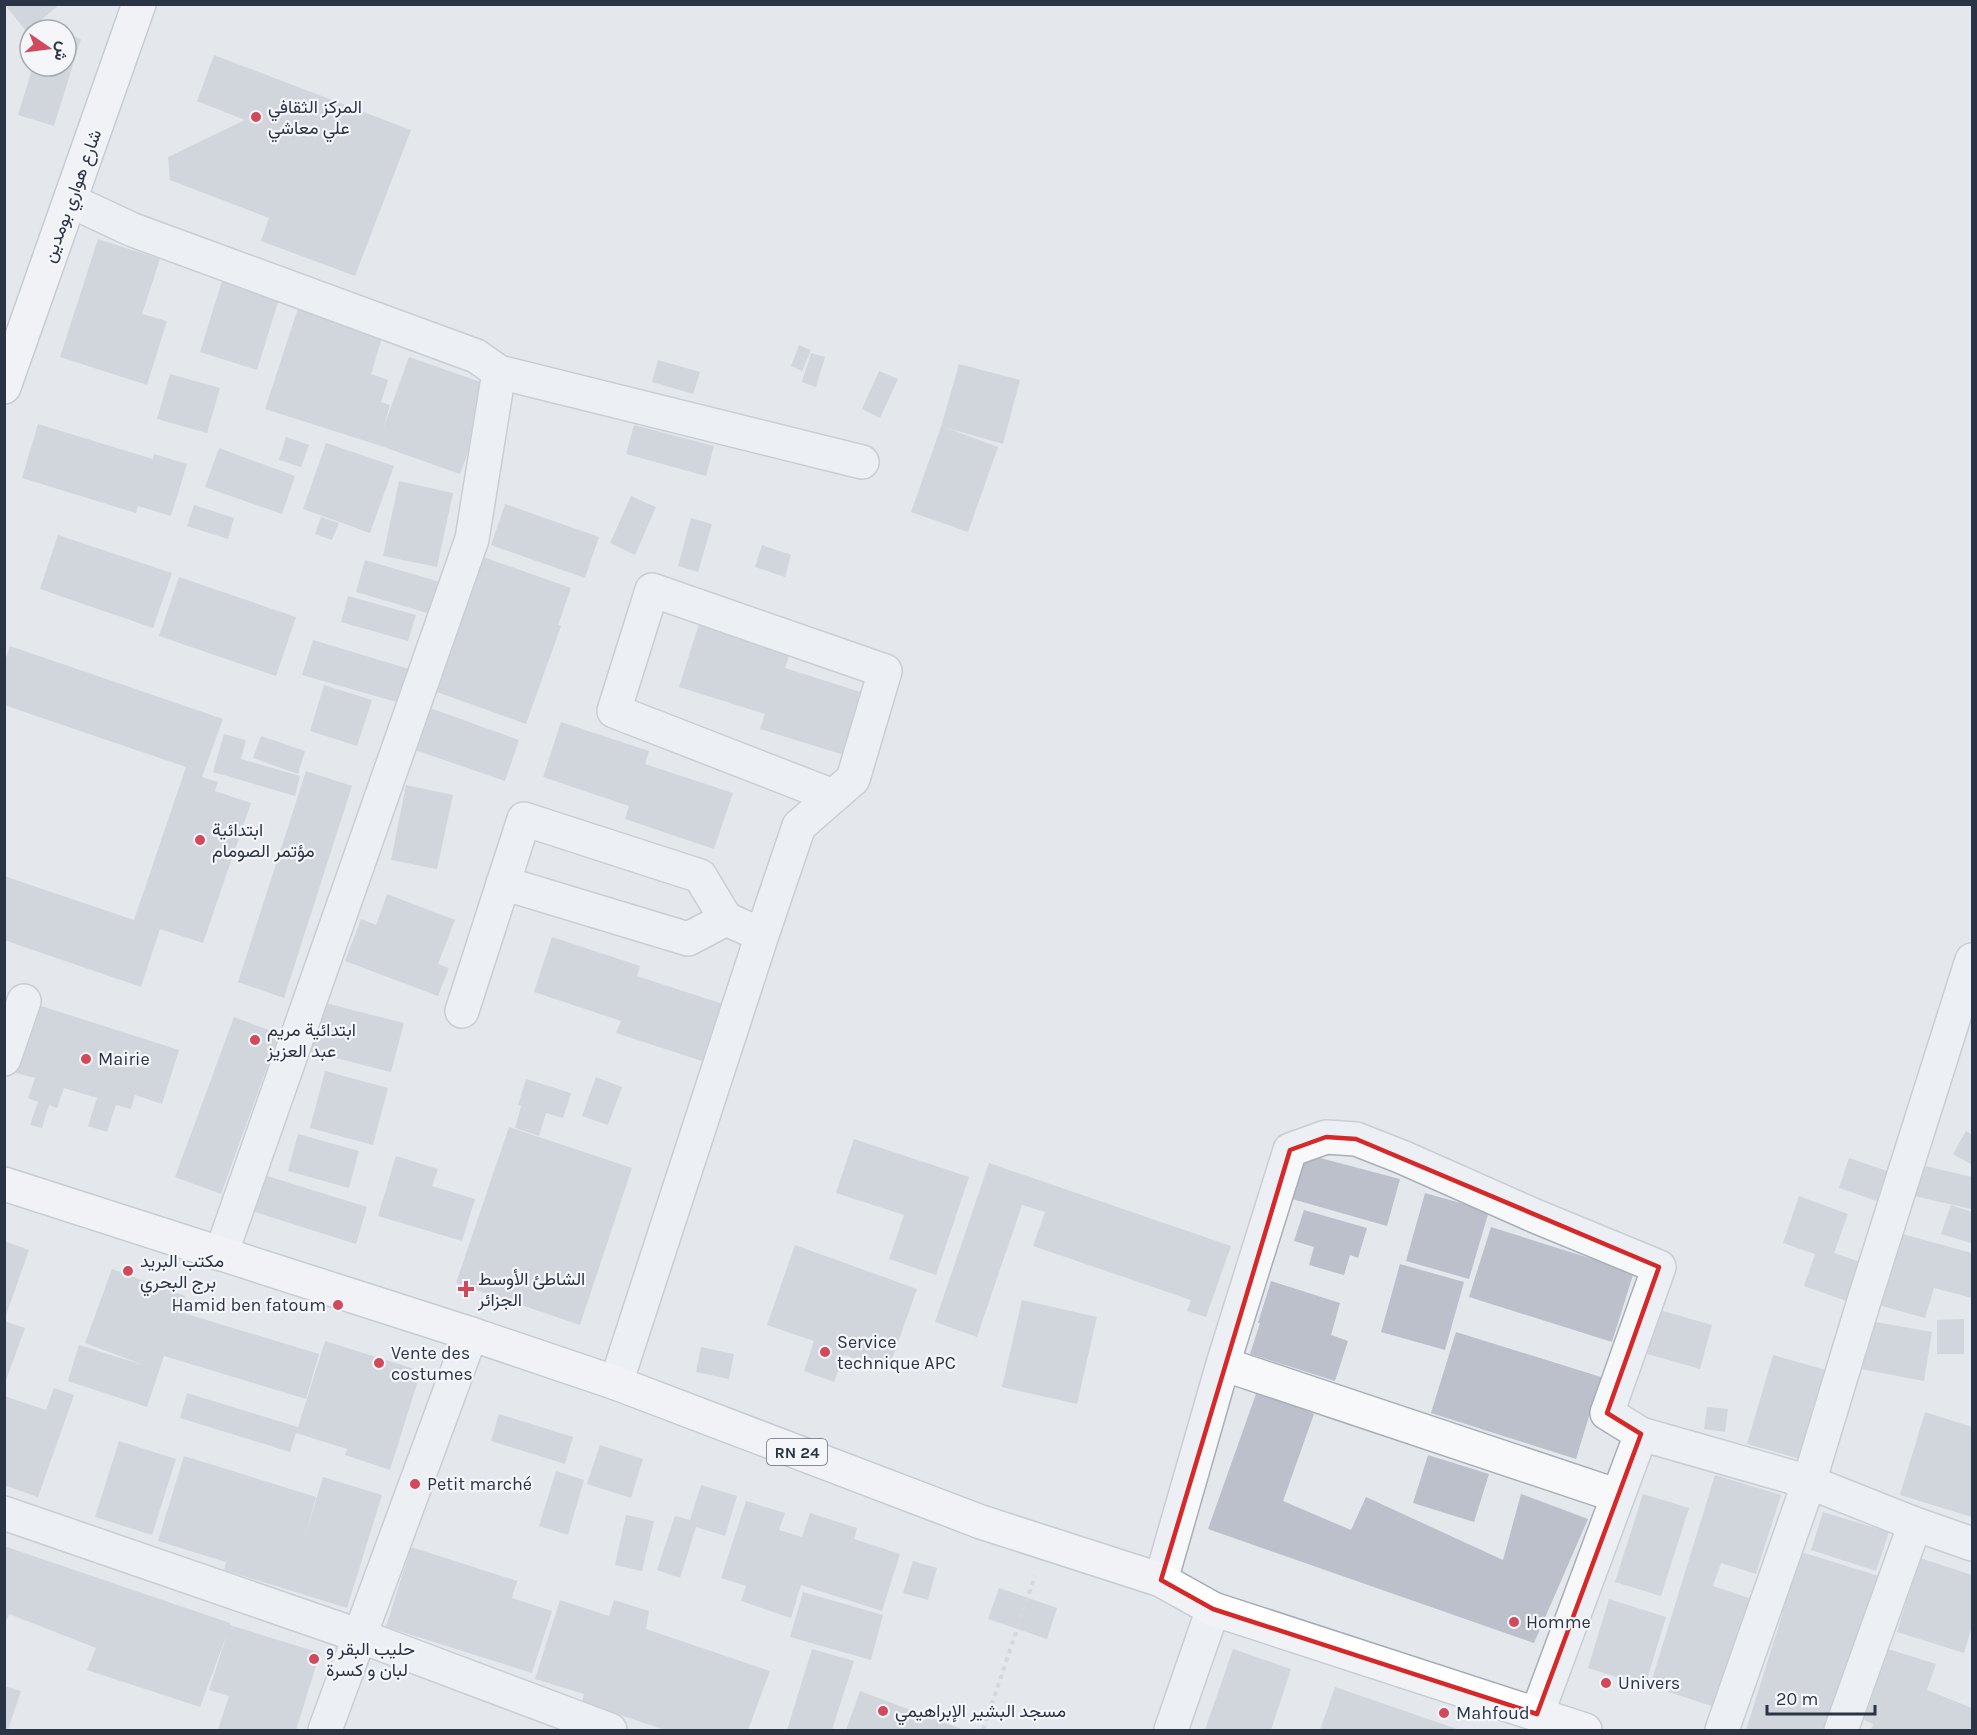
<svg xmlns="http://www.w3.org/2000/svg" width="1977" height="1735" font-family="Karla,Vazirmatn,sans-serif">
  <rect width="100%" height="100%" fill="#e4e7ec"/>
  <path fill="#bbc0ca" d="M 4,4 L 60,4 L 27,32 Z
    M 66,34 L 81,39 L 54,126 L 18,115 L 33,66 L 66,66 Z
    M 214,55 L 411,130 L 355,276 L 261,241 L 269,218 L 170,180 L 168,157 L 245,120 L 197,101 Z
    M 98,239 L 160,259 L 142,314 L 167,321 L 147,385 L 60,357 Z
    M 222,281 L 279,299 L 257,370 L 200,352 Z
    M 300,302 L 385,328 L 371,374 L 388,380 L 381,402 L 390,405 L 383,429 L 409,357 L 492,386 L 460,474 L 378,445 L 265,409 Z
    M 799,345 L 811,350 L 802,371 L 791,366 Z
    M 811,353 L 825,357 L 816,387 L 802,382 Z
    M 658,360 L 700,372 L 693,394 L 652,382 Z
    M 959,364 L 1020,380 L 1003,444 L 947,428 L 998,447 L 968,532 L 911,512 L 941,427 Z
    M 879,371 L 898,379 L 880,418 L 862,409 Z
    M 170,374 L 220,388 L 207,433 L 157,419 Z
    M 38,424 L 153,459 L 154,454 L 187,464 L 171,516 L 138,506 L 136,513 L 22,478 Z
    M 634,425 L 714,446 L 706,476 L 626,454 Z
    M 286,437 L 309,445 L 301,467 L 279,460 Z
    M 326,443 L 394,466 L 370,533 L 303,509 Z
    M 219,448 L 295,476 L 282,514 L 205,487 Z
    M 399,481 L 453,493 L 437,567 L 383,556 Z
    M 631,496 L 656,507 L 635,555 L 610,543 Z
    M 505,504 L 599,537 L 585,578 L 491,545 Z
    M 194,505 L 234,518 L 228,539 L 187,526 Z
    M 321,517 L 339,523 L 332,540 L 315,534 Z
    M 691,518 L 712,524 L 698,572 L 678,566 Z
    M 58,535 L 172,573 L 153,628 L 40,589 Z
    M 762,545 L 791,555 L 785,577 L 755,567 Z
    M 483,557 L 571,588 L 558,625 L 561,626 L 526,724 L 434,691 Z
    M 365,560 L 450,585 L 441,617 L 356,592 Z
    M 179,577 L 296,617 L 276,676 L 159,636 Z
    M 348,596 L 416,615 L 408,641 L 341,622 Z
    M 699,624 L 790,653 L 785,668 L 867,694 L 847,756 L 760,729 L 765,714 L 679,687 Z
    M 313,640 L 409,669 L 400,703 L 302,675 Z
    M 10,646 L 223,719 L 202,777 L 218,782 L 215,791 L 251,803 L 203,943 L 160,929 L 141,987 L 4,940 L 4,876 L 134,920 L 186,767 L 4,705 L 4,664 Z
    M 324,685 L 372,700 L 357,746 L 310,731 Z
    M 430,708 L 519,740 L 505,781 L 415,750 Z
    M 561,722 L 649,751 L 645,764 L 733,793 L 714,849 L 625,819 L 629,806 L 543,777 Z
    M 224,734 L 246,740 L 241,759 L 300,776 L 295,796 L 213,772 Z
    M 261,736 L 305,751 L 298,774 L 253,758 Z
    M 306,771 L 352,786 L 284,998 L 238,982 Z
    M 406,785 L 453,795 L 437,869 L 391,860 Z
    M 387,894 L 455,920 L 438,964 L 449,968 L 438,996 L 345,961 L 361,919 L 376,925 Z
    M 552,937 L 640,966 L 637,976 L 726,1005 L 708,1063 L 616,1033 L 621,1021 L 534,992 Z
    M 321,1002 L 404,1023 L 391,1072 L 308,1051 Z
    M 38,1005 L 179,1050 L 162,1104 L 135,1095 L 131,1109 L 116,1105 L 107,1132 L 88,1126 L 97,1098 L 64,1088 L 57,1108 L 49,1105 L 42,1128 L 30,1125 L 38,1102 L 28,1098 L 35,1078 L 16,1073 Z
    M 234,1017 L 279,1034 L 221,1194 L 175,1177 Z
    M 325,1071 L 388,1088 L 373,1145 L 310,1128 Z
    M 596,1077 L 622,1087 L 608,1125 L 582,1116 Z
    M 526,1079 L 571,1093 L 563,1118 L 546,1113 L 539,1136 L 515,1128 L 521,1106 L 518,1105 Z
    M 509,1127 L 632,1168 L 580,1325 L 456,1283 Z
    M 1966,1131 L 1972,1135 L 1972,1165 L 1953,1154 Z
    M 298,1134 L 359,1151 L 349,1188 L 288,1171 Z
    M 854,1139 L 969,1177 L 936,1275 L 889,1259 L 904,1215 L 836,1193 Z
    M 1305,1154 L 1400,1179 L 1387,1226 L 1292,1199 Z
    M 396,1156 L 438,1169 L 432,1186 L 475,1199 L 462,1241 L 378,1216 Z
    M 1849,1158 L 1890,1172 L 1880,1202 L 1839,1188 Z
    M 989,1163 L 1231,1246 L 1206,1317 L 1187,1311 L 1191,1300 L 1033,1246 L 1045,1212 L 1022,1205 L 977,1337 L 935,1322 Z
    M 1921,1165 L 1972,1177 L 1972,1200 L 1971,1209 L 1914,1196 Z
    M 264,1175 L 367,1207 L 356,1244 L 252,1211 Z
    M 1425,1193 L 1489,1211 L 1469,1279 L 1406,1261 Z
    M 1799,1196 L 1848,1214 L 1834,1253 L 1866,1264 L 1852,1303 L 1804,1286 L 1815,1254 L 1783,1243 Z
    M 1951,1205 L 1972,1212 L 1972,1237 L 1971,1243 L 1941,1234 Z
    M 1304,1210 L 1367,1228 L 1358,1258 L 1350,1255 L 1344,1275 L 1309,1265 L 1314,1247 L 1294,1241 Z
    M 1491,1227 L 1634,1272 L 1612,1342 L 1469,1297 Z
    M 1891,1231 L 1972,1253 L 1972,1298 L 1934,1288 L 1925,1318 L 1871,1303 Z
    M 4,1241 L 29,1250 L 5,1318 L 4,1318 Z
    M 795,1245 L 917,1289 L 888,1370 L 844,1355 L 834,1382 L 804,1371 L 814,1341 L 767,1325 Z
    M 1400,1264 L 1464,1282 L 1445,1350 L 1381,1332 Z
    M 112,1269 L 185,1296 L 180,1312 L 319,1354 L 306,1399 L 164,1356 L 147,1407 L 68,1381 L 79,1345 L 146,1366 L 85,1343 Z
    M 1271,1281 L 1340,1303 L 1331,1335 L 1348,1341 L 1335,1381 L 1250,1354 L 1260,1323 L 1258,1323 Z
    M 1022,1300 L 1097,1317 L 1077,1404 L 1002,1387 Z
    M 1656,1309 L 1712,1325 L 1700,1369 L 1644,1353 Z
    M 1964,1319 L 1964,1354 L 1937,1354 L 1937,1320 Z
    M 4,1321 L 25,1328 L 5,1383 L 4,1383 Z
    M 1870,1321 L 1932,1332 L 1924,1381 L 1861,1369 Z
    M 1456,1332 L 1601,1377 L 1576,1459 L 1431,1413 Z
    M 325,1341 L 421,1371 L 390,1470 L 345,1455 L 347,1449 L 296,1433 L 290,1452 L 180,1418 L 187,1393 L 298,1427 Z
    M 701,1347 L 734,1354 L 729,1379 L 696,1372 Z
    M 1773,1355 L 1826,1370 L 1800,1459 L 1747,1444 Z
    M 54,1388 L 74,1395 L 38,1497 L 4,1485 L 4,1396 L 46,1410 Z
    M 1257,1391 L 1314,1414 L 1283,1501 L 1351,1530 L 1366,1497 L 1503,1560 L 1521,1494 L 1588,1519 L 1534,1643 L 1208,1529 Z
    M 1707,1407 L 1728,1409 L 1725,1432 L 1704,1429 Z
    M 1925,1412 L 1972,1427 L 1972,1517 L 1900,1495 Z
    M 499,1414 L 573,1437 L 565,1464 L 491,1441 Z
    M 119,1441 L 176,1459 L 152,1535 L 95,1517 Z
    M 600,1445 L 643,1459 L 631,1498 L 587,1484 Z
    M 1428,1455 L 1489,1474 L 1474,1522 L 1413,1503 Z
    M 184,1456 L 316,1497 L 305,1537 L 323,1477 L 382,1495 L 347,1608 L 224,1570 L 226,1562 L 158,1541 Z
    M 556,1471 L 584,1480 L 568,1535 L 539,1526 Z
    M 1715,1475 L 1781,1495 L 1756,1574 L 1721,1563 L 1713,1586 L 1752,1599 L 1718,1708 L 1650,1686 Z
    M 701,1485 L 737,1496 L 725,1536 L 696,1527 L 680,1578 L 657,1570 L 675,1516 L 690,1520 Z
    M 1643,1494 L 1689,1508 L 1661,1596 L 1615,1582 Z
    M 746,1501 L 785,1513 L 779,1530 L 802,1537 L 810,1513 L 857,1528 L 854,1539 L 900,1554 L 882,1611 L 801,1585 L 791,1618 L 741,1601 L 746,1586 L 721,1578 Z
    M 1823,1512 L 1889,1532 L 1876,1571 L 1811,1550 Z
    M 626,1515 L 654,1521 L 642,1571 L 615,1565 Z
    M 4,1546 L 230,1623 L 230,1625 L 320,1653 L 296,1730 L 218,1730 L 229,1696 L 209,1690 L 227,1634 L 200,1707 L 87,1670 L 96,1648 L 9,1614 L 4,1626 Z
    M 411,1547 L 517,1581 L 512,1598 L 552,1611 L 532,1673 L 386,1627 Z
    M 1795,1550 L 1879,1576 L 1829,1730 L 1746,1730 L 1783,1612 L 1776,1609 Z
    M 1920,1558 L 1972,1575 L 1972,1626 L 1964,1653 L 1897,1632 Z
    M 913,1561 L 937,1568 L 928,1600 L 903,1593 Z
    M 999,1588 L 1057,1608 L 1047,1639 L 988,1619 Z
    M 803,1592 L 883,1615 L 871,1660 L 790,1637 Z
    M 1609,1599 L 1666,1617 L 1645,1686 L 1588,1668 Z
    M 560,1600 L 609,1616 L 614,1600 L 649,1611 L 646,1629 L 770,1671 L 748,1730 L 665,1730 L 582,1702 L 584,1694 L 535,1679 Z
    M 812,1649 L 854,1661 L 832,1730 L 787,1730 Z
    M 1233,1649 L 1291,1669 L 1271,1730 L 1205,1730 Z
    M 1888,1649 L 1936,1664 L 1927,1690 L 1972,1708 L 1972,1730 L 1871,1730 L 1873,1724 L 1864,1720 Z
    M 4,1686 L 21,1691 L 8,1730 L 4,1730 Z
    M 1335,1687 L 1460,1730 L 1320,1730 Z
    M 860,1691 L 964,1730 L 846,1730 Z"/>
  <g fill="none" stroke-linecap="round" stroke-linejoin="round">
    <g stroke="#a9aeb7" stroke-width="36">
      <path id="minor" d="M 71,201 L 133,230 L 476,356 L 499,372 L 472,539 L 221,1254
        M 499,372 L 862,462
        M 503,883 L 688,939 L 726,919
        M 462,1011 L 524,819 L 700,876 L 726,919 L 762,935
        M 4,1059 L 24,1001
        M 1223,1364 L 1618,1496
        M 616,1383 L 762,935 L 799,826 L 853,779 L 885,671 L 652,590 L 614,711 L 833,796
        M 4,1513 L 360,1636 L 610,1730
        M 1161,1580 L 1223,1364 L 1290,1150 L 1326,1137 L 1356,1139 L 1402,1157 L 1535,1216 L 1659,1267 L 1607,1413 L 1641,1434 L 1809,1482 L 1915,1524 L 1972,1544
        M 1537,1714 L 1641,1434
        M 325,1730 L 471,1334
        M 1171,1730 L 1213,1609
        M 1722,1730 L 1809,1482 L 1864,1301 L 1972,960
        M 1841,1730 L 1915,1524"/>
    </g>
    <g stroke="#a3abb8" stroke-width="36">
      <path id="major" d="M 4,387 L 139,4
        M 4,1184 L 471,1334 L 616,1383 L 981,1522 L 1161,1580 L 1213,1609 L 1585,1730"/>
    </g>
    <path stroke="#c2c5cb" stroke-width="4" stroke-dasharray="4.5 4.5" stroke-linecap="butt" d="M 983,1730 L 1035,1576"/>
    <use href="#minor" stroke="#f7f8fa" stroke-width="33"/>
    <use href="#major" stroke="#fff" stroke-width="33"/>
  </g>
  <path d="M0 0H1977V1735H0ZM 1326,1137 L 1356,1139 L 1659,1267 L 1607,1413 L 1641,1434 L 1537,1714 L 1213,1609 L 1161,1580 L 1290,1150 Z" fill="#e4e7ec" fill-opacity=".55" fill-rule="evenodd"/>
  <path fill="none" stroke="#d62828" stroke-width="4.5" stroke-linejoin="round" d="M 1326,1137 L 1356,1139 L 1659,1267 L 1607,1413 L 1641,1434 L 1537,1714 L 1213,1609 L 1161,1580 L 1290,1150 Z"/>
  <g fill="#d1495b" stroke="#f4f6f9" stroke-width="2">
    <circle cx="256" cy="117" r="6"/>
    <circle cx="200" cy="840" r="6"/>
    <circle cx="255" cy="1040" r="6"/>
    <circle cx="86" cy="1059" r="6"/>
    <circle cx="128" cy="1271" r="6"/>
    <path d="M463 1280h6v6h6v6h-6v6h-6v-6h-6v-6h6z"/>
    <circle cx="338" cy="1305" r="6"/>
    <circle cx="825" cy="1352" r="6"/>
    <circle cx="379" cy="1363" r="6"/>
    <circle cx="415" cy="1484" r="6"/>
    <circle cx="1514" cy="1622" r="6"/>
    <circle cx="314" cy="1659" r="6"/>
    <circle cx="1606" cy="1683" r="6"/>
    <circle cx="883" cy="1711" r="6"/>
    <circle cx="1444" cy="1713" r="6"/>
  </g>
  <g text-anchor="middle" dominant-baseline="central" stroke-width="4.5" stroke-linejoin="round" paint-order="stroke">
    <rect fill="#f4f6f9" stroke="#676e7b" stroke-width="1.5" x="767" y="1439" width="60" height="26" rx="4.5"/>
    <g font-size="16" font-weight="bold" fill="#2b3445">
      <text x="797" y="1452">RN 24</text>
    </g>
    <g font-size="18" fill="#2b3445" stroke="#f4f6f9" text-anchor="start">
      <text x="268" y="107">المركز الثقافي<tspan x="268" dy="21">علي معاشي</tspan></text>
      <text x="212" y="830">ابتدائية<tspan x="212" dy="21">مؤتمر الصومام</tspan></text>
      <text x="267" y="1030">ابتدائية مريم<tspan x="267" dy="21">عبد العزيز</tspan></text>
      <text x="98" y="1059">Mairie</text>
      <text x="140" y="1261">مكتب البريد<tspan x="140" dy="21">برج البحري</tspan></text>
      <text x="478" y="1279">الشاطئ الأوسط<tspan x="478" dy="21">الجزائر</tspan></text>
      <text x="326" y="1305" text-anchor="end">Hamid ben fatoum</text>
      <text x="837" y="1342">Service<tspan x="837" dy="21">technique APC</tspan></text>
      <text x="391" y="1353">Vente des<tspan x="391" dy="21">costumes</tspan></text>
      <text x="427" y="1484">Petit marché</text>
      <text x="1526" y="1622">Homme</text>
      <text x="326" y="1649">حليب البقر و<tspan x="326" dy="21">لبان و كسرة</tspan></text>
      <text x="1618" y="1683">Univers</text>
      <text x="895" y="1711">مسجد البشير الإبراهيمي</text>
      <text x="1456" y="1713">Mahfoud</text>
    </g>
    <g font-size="18" fill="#2b3445" stroke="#f4f6f9">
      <text transform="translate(72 196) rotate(-70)">شارع هواري بومدين</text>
    </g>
  </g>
  <rect width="1977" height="1735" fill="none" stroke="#2b3445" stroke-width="12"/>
  <g transform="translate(48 48) rotate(104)"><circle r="28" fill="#f4f6f9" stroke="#a4a8b1" stroke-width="1.5"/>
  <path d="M0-4.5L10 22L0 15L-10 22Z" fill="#d1495b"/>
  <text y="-9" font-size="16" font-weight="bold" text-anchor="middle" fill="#2b3445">ش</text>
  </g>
  <path d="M1767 1705v9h108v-9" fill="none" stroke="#2b3445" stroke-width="3"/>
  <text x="1776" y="1705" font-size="18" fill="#2b3445" stroke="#f4f6f9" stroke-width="4.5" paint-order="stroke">20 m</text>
</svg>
